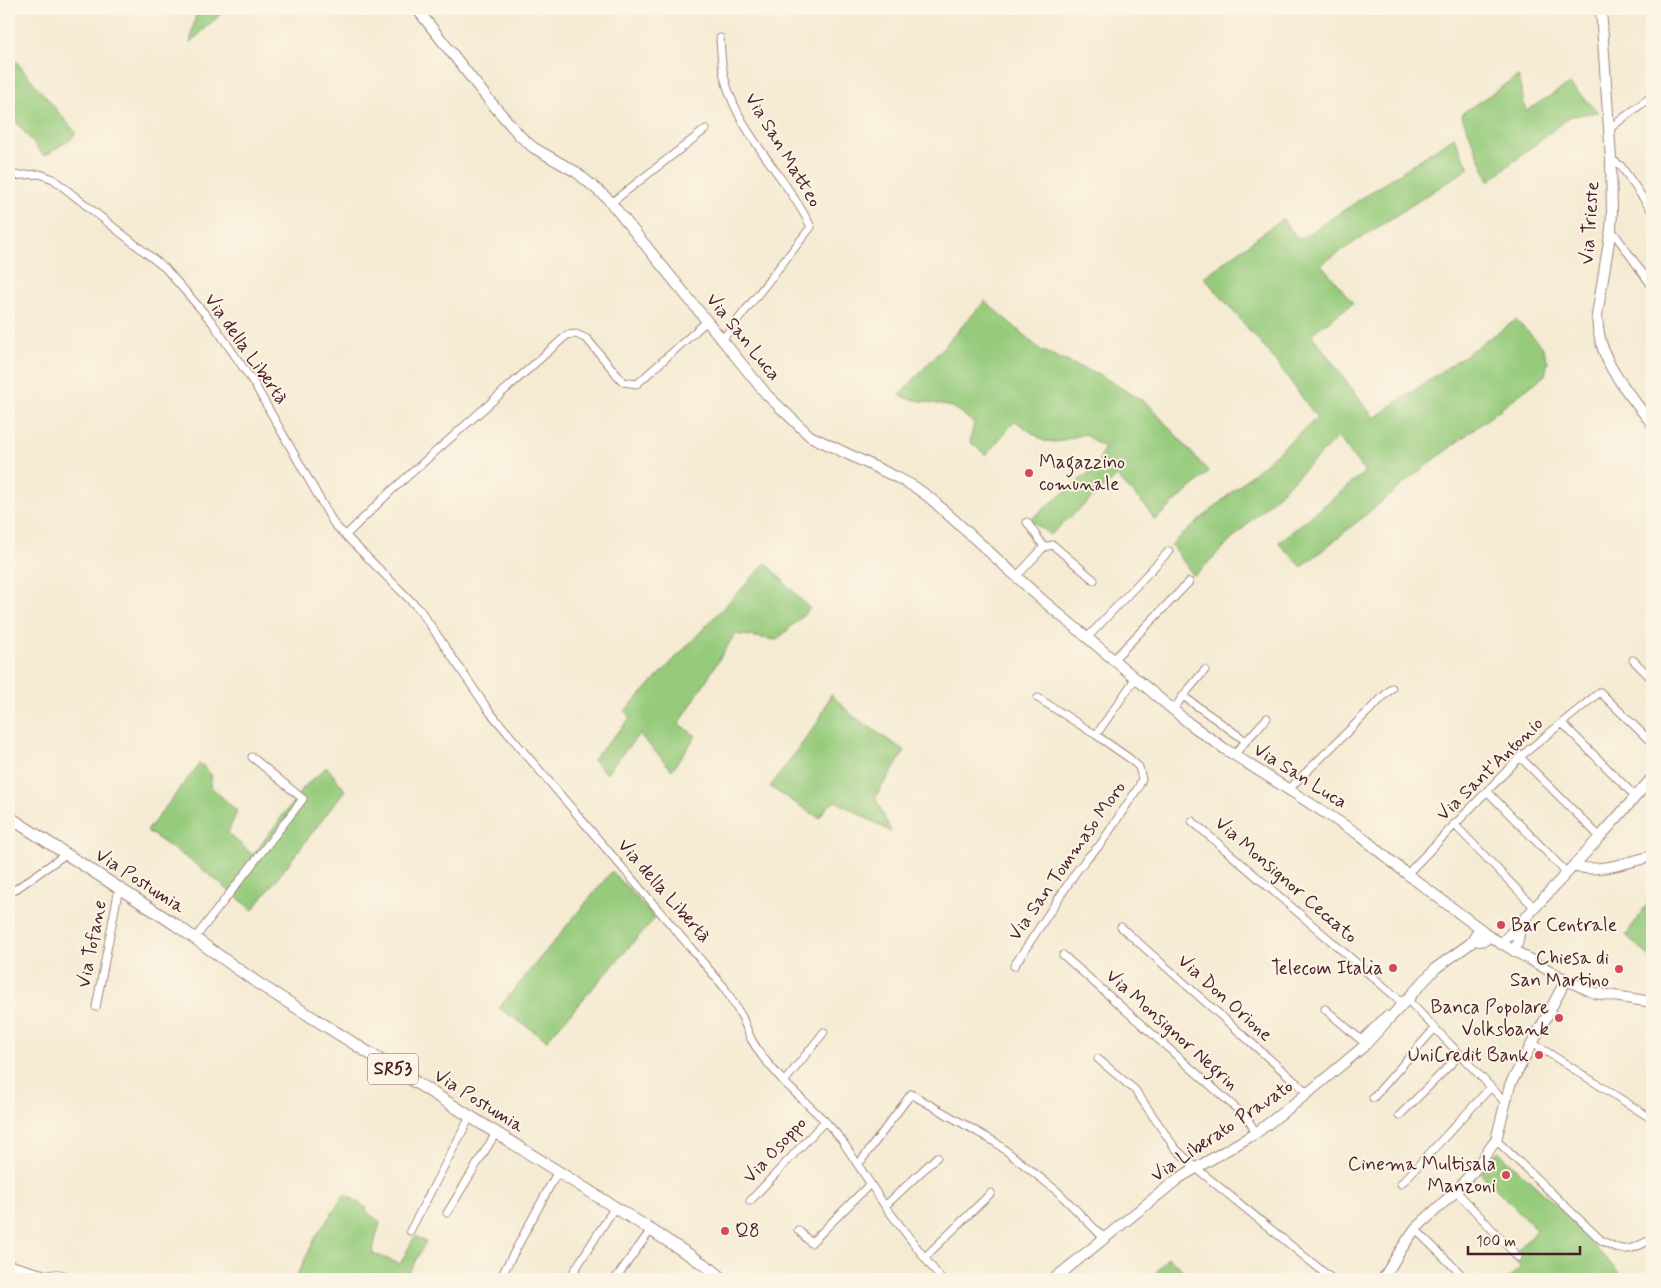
<svg xmlns="http://www.w3.org/2000/svg" width="1661" height="1288" font-family="Mynerve,sans-serif">
  <rect width="100%" height="100%" fill="#fcf5e5"/>
  <filter id="ink" filterUnits="userSpaceOnUse"><feTurbulence type="fractalNoise" baseFrequency=".02" numOctaves="2"/><feDisplacementMap in="SourceGraphic" scale="10" xChannelSelector="R" yChannelSelector="G"/><feConvolveMatrix kernelMatrix="1 2 1 2 8 2 1 2 1" color-interpolation-filters="sRGB"/></filter>
  <filter id="wash" filterUnits="userSpaceOnUse"><feTurbulence type="fractalNoise" baseFrequency=".0096" numOctaves="4" result="noise"/><feDisplacementMap in="SourceGraphic" scale="20" xChannelSelector="R" yChannelSelector="G"/><feGaussianBlur stdDeviation="1.12" result="paint"/><feColorMatrix in="noise" values="0 0 0 0 0 0 0 0 0 0 0 0 0 0 0 0 0 1.4 0 .05"/><feComposite in="paint" operator="in"/></filter>
  <g filter="url(#wash)">
    <rect width="100%" height="100%" fill="#f5ebd3"/>
    <path fill="#96cb7c" stroke="#707554" d="M 197,9 L 226,9 L 190,43 Z
      M 9,53 L 76,133 L 71,139 L 44,156 L 9,113 Z
      M 1518,76 L 1526,111 L 1569,84 L 1599,112 L 1571,116 L 1489,181 L 1461,114 Z
      M 1454,137 L 1469,168 L 1321,264 L 1353,303 L 1311,334 L 1374,418 L 1516,320 L 1542,346 L 1548,362 L 1545,375 L 1418,472 L 1302,567 L 1278,543 L 1365,472 L 1338,437 L 1194,576 L 1171,545 L 1317,418 L 1275,360 L 1204,277 L 1282,219 L 1299,240 Z
      M 985,301 L 1041,350 L 1103,377 L 1148,404 L 1209,472 L 1155,520 L 1147,508 L 1117,476 L 1050,535 L 1030,520 L 1097,466 L 1104,448 L 1084,434 L 1056,442 L 1044,441 L 1015,421 L 986,455 L 970,442 L 974,423 L 953,407 L 906,398 L 900,395 Z
      M 766,563 L 810,609 L 777,640 L 735,634 L 679,724 L 696,736 L 672,770 L 639,734 L 606,774 L 593,759 L 630,719 L 625,711 Z
      M 831,694 L 853,716 L 905,751 L 875,797 L 891,832 L 836,801 L 829,805 L 819,818 L 770,787 L 818,722 Z
      M 200,763 L 212,775 L 210,786 L 237,811 L 228,833 L 253,855 L 305,786 L 327,767 L 345,790 L 253,910 L 197,865 L 147,831 Z
      M 612,871 L 655,918 L 547,1040 L 499,1008 Z
      M 1652,897 L 1652,959 L 1626,935 Z
      M 1498,1151 L 1570,1218 L 1572,1223 L 1625,1279 L 1508,1279 L 1521,1267 L 1512,1256 L 1537,1230 L 1480,1173 Z
      M 345,1194 L 367,1208 L 366,1211 L 380,1222 L 372,1253 L 400,1264 L 415,1236 L 426,1242 L 405,1279 L 295,1279 L 317,1235 Z
      M 1168,1257 L 1169,1258 L 1193,1279 L 1151,1279 Z"/>
  </g>
  <g filter="url(#ink)">
    <g fill="none" stroke-linecap="round" stroke-linejoin="round">
      <g stroke="#a0857f" stroke-width="9">
        <path id="street" d="M 720,38 C 721,52 721,69 726,83 C 741,136 788,179 811,227 L 722,340
          M 1609,129 L 1652,96
          M 1611,159 L 1621,166 L 1652,211
          M 9,176 L 40,174 L 53,179 L 165,268 L 212,322 L 255,385 L 334,524 L 420,610 L 489,711 L 724,987 L 742,1017 L 751,1039 L 761,1055 L 784,1082 L 825,1121 L 841,1139 L 885,1206 L 941,1279
          M 611,203 L 706,129
          M 1611,229 L 1652,286
          M 1027,522 L 1044,547
          M 346,535 L 391,491 L 567,335 L 576,334 L 587,339 L 623,382 L 637,384 L 707,321
          M 1016,577 L 1044,547 L 1053,545 L 1094,580
          M 1087,638 L 1169,551
          M 1113,660 L 1189,582
          M 1633,660 L 1652,679
          M 1183,696 L 1205,670
          M 1038,698 L 1096,735
          M 1173,710 L 1183,696 L 1246,741 L 1234,755
          M 1562,723 L 1636,797
          M 1246,741 L 1267,718
          M 1520,757 L 1600,837
          M 1289,789 L 1392,688
          M 1487,791 L 1567,873
          M 1192,821 L 1404,1004
          M 1454,824 L 1534,907
          M 1407,874 L 1520,757 L 1600,692 L 1652,743
          M 9,894 L 66,854
          M 1121,927 L 1308,1093
          M 195,938 L 303,799 L 252,757
          M 1063,955 L 1237,1109 L 1249,1121 L 1256,1133
          M 1014,966 L 1076,872 L 1087,858 L 1100,845 L 1138,788 L 1142,779 L 1139,767 L 1129,758 L 1096,735 L 1135,679
          M 1408,1000 L 1505,1102
          M 96,1007 L 119,888
          M 1325,1009 L 1361,1040 L 1386,1015
          M 1533,1043 L 1652,1119
          M 1098,1059 L 1135,1090 L 1175,1148 L 1196,1168 L 1332,1279
          M 784,1082 L 824,1032
          M 1373,1098 L 1435,1028
          M 1399,1116 L 1461,1054
          M 1496,1140 L 1601,1240 C 1625,1254 1628,1251 1652,1239
          M 858,1165 L 911,1094 L 995,1142 L 1057,1191 L 1104,1238
          M 1401,1184 L 1491,1087
          M 1456,1191 L 1518,1257
          M 750,1201 L 825,1121
          M 885,1206 L 937,1157
          M 447,1213 L 496,1133
          M 1415,1229 L 1466,1279
          M 798,1230 L 811,1243 L 870,1184
          M 410,1231 L 470,1117
          M 925,1257 L 991,1193
          M 9,1264 L 48,1275
          M 502,1275 L 558,1171
          M 43,1279 C 52,1272 61,1272 69,1279
          M 569,1279 L 615,1207
          M 615,1279 L 651,1230"/>
      </g>
      <g stroke="#a0857f" stroke-width="12">
        <path id="secondary" d="M 417,9 L 488,99 L 521,137 L 534,148 L 576,172 L 607,198 L 767,395 L 810,436 L 898,478 L 915,487 L 930,498 L 1040,598 L 1190,724 L 1225,749 L 1358,834 L 1407,874 L 1483,931
          M 1601,9 L 1611,159 L 1612,212 L 1611,229 L 1597,315 C 1598,362 1625,388 1652,424
          M 1575,865 C 1594,875 1632,861 1652,856
          M 1485,934 L 1566,980 L 1595,993 L 1652,1002
          M 1501,944 L 1600,837 L 1652,778
          M 1514,951 L 1517,945 L 1521,923
          M 1054,1279 L 1179,1178 L 1256,1133 L 1308,1093 L 1363,1047 L 1436,968 L 1471,943 L 1478,932 L 1483,931 L 1486,935 L 1485,940 L 1479,941 L 1476,937
          M 1383,1279 L 1402,1248 L 1415,1229 L 1456,1191 L 1477,1167 L 1496,1140 L 1510,1085 L 1566,980"/>
      </g>
      <g stroke="#a0857f" stroke-width="13">
        <path id="primary" d="M 9,817 L 176,925 L 259,984 L 640,1223 L 711,1269 L 723,1279"/>
      </g>
      <use href="#street" stroke="#fff" stroke-width="7"/>
      <use href="#secondary" stroke="#fff" stroke-width="10"/>
      <use href="#primary" stroke="#fff" stroke-width="11"/>
    </g>
  </g>
  <g fill="#d1495b" stroke="#fcf5e5" stroke-width="2">
    <circle cx="1029" cy="473" r="5"/>
    <circle cx="1501" cy="925" r="5"/>
    <circle cx="1393" cy="968" r="5"/>
    <circle cx="1619" cy="969" r="5"/>
    <circle cx="1559" cy="1018" r="5"/>
    <circle cx="1539" cy="1055" r="5"/>
    <circle cx="1506" cy="1175" r="5"/>
    <circle cx="725" cy="1231" r="5"/>
  </g>
  <g text-anchor="middle" dominant-baseline="central" stroke-width="4" stroke-linejoin="round" paint-order="stroke">
    <rect fill="#fcf5e5" stroke="#7f5f63" stroke-width="1" x="368" y="1053.5" width="50" height="31" rx="4"/>
    <g font-size="18" font-weight="bold" fill="#4a1f2b">
      <text x="393" y="1069">SR53</text>
    </g>
    <g font-size="19" fill="#4a1f2b" stroke="#fcf5e5">
      <text transform="translate(783 150) rotate(59)">Via San Matteo</text>
      <text transform="translate(1590 223) rotate(-86)">Via Trieste</text>
      <text transform="translate(743 337) rotate(51)">Via San Luca</text>
      <text transform="translate(246 349) rotate(55)">Via della Libertà</text>
      <text transform="translate(1490 769) rotate(-44)">Via Sant'Antonio</text>
      <text transform="translate(1300 776) rotate(32)">Via San Luca</text>
      <text transform="translate(1067 861) rotate(-55)">Via San Tommaso Moro</text>
      <text transform="translate(1286 880) rotate(41)">Via Monsignor Ceccato</text>
      <text transform="translate(140 881) rotate(33)">Via Postumia</text>
      <text transform="translate(664 891) rotate(49)">Via della Libertà</text>
      <text transform="translate(92 944) rotate(-79)">Via Tofane</text>
      <text transform="translate(1225 998) rotate(42)">Via Don Orione</text>
      <text transform="translate(1172 1030) rotate(42)">Via Monsignor Negrin</text>
      <text transform="translate(479 1101) rotate(32)">Via Postumia</text>
      <text transform="translate(1222 1131) rotate(-34)">Via Liberato Pravato</text>
      <text transform="translate(775 1150) rotate(-47)">Via Osoppo</text>
    </g>
    <g font-size="19" fill="#4a1f2b" stroke="#fcf5e5" text-anchor="end">
      <text x="1039" y="462" text-anchor="start">Magazzino<tspan x="1039" dy="22">comunale</tspan></text>
      <text x="1511" y="925" text-anchor="start">Bar Centrale</text>
      <text x="1609" y="958">Chiesa di<tspan x="1609" dy="22">San Martino</tspan></text>
      <text x="1383" y="968">Telecom Italia</text>
      <text x="1549" y="1007">Banca Popolare<tspan x="1549" dy="22">Volksbank</tspan></text>
      <text x="1529" y="1055">UniCredit Bank</text>
      <text x="1496" y="1164">Cinema Multisala<tspan x="1496" dy="22">Manzoni</tspan></text>
      <text x="735" y="1231" text-anchor="start">Q8</text>
    </g>
  </g>
  <rect width="1661" height="1288" fill="none" stroke="#fcf5e5" stroke-width="30"/>
  <path d="M1468 1246v8h112v-8" fill="none" stroke="#4a1f2b" stroke-width="2.5"/>
  <text x="1476" y="1246" font-size="15" fill="#4a1f2b" stroke="#fcf5e5" stroke-width="4" paint-order="stroke">100 m</text>
</svg>
